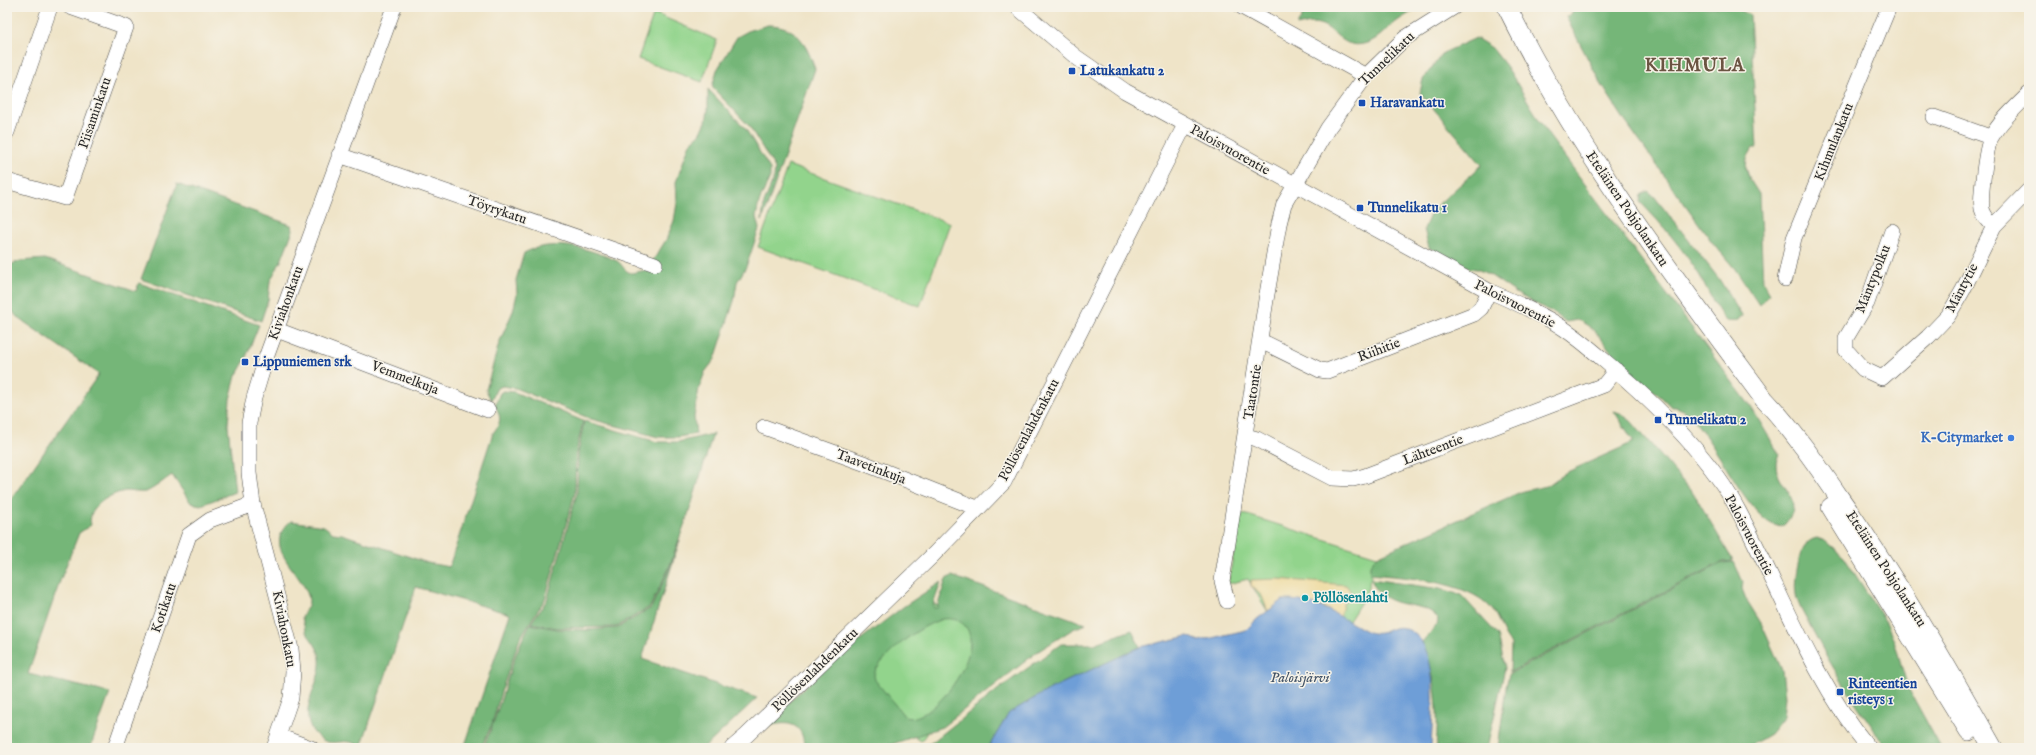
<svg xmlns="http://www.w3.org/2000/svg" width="2036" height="755" font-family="'IM FELL English',serif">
  <rect width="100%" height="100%" fill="#f7f3e8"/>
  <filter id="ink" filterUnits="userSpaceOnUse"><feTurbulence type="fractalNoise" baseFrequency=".025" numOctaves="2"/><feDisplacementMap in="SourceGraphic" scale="8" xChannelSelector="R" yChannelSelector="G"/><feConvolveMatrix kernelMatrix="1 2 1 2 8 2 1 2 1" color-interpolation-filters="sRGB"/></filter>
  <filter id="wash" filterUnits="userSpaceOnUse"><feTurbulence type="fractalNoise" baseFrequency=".012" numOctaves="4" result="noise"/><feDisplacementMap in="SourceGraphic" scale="16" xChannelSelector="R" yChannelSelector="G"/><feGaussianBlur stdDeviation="0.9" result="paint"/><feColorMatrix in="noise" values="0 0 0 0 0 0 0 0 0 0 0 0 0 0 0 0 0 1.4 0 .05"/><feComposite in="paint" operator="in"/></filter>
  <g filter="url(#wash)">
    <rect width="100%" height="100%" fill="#efe4c8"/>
    <path fill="#92d48c" stroke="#5e805c" d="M 654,13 L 717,40 L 702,82 L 638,59 Z
      M 788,165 L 950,223 L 920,306 L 758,247 Z
      M 1241,513 L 1377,556 L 1366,594 L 1349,621 L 1340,618 L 1268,612 L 1248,579 L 1228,584 Z
      M 925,598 L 994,641 L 921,741 L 854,696 Z"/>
    <path fill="#75b678" stroke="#507052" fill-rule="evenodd" d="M 1307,7 L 1420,7 C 1412,12 1404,16 1396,22 C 1386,29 1379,39 1367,43 C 1339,52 1336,23 1312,23 C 1308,23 1302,25 1297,26 Z
      M 1574,7 L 1734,7 L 1750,15 L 1757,148 L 1753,148 L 1747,158 L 1746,168 L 1750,180 L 1759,194 L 1763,282 L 1770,294 L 1759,305 L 1735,269 L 1712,242 L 1625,121 L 1600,82 L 1566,17 L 1572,13 Z
      M 768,25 C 798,25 806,44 815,69 L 762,221 L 764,203 L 774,178 L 775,168 L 749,126 L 712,87 L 717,70 L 737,37 L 750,30 Z
      M 1476,38 L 1492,48 L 1507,67 L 1549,136 L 1751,407 L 1779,454 C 1764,482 1812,496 1784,525 C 1750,538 1703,401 1671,407 C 1657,390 1636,381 1622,365 C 1608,350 1597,327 1577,320 L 1566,322 L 1554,313 L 1519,295 L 1490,275 L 1477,269 L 1468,268 L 1429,248 L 1424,229 L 1432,210 L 1482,165 L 1420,93 L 1423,79 L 1443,53 Z
      M 708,89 L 745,128 L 770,169 L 770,177 L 759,202 L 756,217 L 759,229 L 746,267 L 737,282 L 734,301 L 715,359 L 705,372 L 699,388 L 694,417 L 696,434 L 678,437 L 658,437 L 591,419 L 515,388 L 503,386 L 497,388 L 491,400 L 486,390 L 499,343 L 513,311 L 517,294 L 516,280 L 524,253 C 552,238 589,248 617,261 C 622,264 624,271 631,273 L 647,270 L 666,240 L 674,221 L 677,203 L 676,182 L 690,143 L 700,134 L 706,122 L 708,110 Z
      M 177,184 L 291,225 L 293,230 L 281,261 L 270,281 L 268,300 L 261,321 L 141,279 Z
      M 1648,191 L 1654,196 L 1719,279 L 1742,316 L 1738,321 C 1732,322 1728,322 1724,318 C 1720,316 1704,283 1700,276 C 1683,249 1662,224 1640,202 L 1641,195 Z
      M 45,259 L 136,291 L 139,283 L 259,325 L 244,362 L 236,376 L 230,399 L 228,425 L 235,492 L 201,505 L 191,503 L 172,475 C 164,480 153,490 145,492 C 139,493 132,491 126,491 C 111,493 86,507 91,525 L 79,533 L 60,581 L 28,674 L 110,693 L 90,748 L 7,748 L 7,505 L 99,374 L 17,317 L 7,304 L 7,266 L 20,261 Z
      M 503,391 L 514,392 L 583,421 L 576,453 L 575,493 L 545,599 L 520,638 L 501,692 L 492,724 L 481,748 L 464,748 L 510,614 L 416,587 L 361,747 C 345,735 334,748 321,739 C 290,717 323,684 320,659 C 319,648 312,641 306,632 C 304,627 303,622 302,617 C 304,611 309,607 309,600 C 306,574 258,548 291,521 L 324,526 L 333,533 L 342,534 L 428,563 L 449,567 L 493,433 C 502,422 501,417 495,405 L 500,393 Z
      M 1614,411 L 1620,413 L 1631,421 L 1696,497 L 1733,561 L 1722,562 L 1510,672 L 1511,644 C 1501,633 1500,618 1490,607 C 1467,581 1403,577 1370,574 L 1370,565 L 1377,556 L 1523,491 L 1547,486 L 1565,473 L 1634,442 Z
      M 584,421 L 657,442 L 678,442 L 713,434 L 691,506 L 668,570 L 650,607 L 616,627 L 557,628 L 531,623 L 547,600 L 577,493 L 578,453 Z
      M 1817,538 L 1825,541 L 1844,557 L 1887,624 L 1894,640 L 1908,688 L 1941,748 L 1887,748 C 1860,710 1833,671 1812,629 C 1807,620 1801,611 1798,602 C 1793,589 1796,573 1799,560 C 1801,550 1806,540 1817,538 Z
      M 680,540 L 642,659 L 757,698 L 704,748 L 483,748 C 502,708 508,663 530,624 L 557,629 L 586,630 L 617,628 L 651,608 L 669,570 Z
      M 1734,562 L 1743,582 L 1742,589 L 1746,599 L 1761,623 L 1782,670 L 1785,697 L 1783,718 L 1770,734 L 1746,748 L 1498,748 L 1506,687 L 1509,674 L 1722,563 Z
      M 952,576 L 1086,624 L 1073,629 L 1037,652 L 942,727 L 881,748 L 804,748 C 804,719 783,721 762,728 L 831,662 L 903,607 L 941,582 L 933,605 L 934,608 L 937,608 L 946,579 ZM 942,619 C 951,618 959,619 965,626 C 987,650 933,726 905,717 L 875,680 L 874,675 L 876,669 C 893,647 917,628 942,619 Z
      M 1371,579 L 1440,589 L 1461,595 L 1498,635 L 1505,668 L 1487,748 L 1436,748 C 1439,711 1437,677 1422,642 L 1437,625 L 1438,619 C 1425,597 1384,615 1371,579 Z
      M 1132,630 L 1140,647 L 1050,689 L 1009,713 L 988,748 L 919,748 L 931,743 L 1000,688 L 1061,644 L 1094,644 Z"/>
    <path fill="#eeda9e" stroke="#8c8264" d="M 1278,579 L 1346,585 L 1351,592 L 1343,604 L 1340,618 L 1324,607 L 1283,600 L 1268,612 L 1262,596 L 1251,586 L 1251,580 Z"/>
    <path fill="#6e9ed7" stroke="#4c6481" d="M 1283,600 C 1315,599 1337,615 1364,630 C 1383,640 1390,624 1404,628 C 1443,640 1432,717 1431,748 L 988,748 L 1009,713 L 1050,689 L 1140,647 L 1188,636 L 1199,641 L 1246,630 L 1257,619 Z"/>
  </g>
  <g filter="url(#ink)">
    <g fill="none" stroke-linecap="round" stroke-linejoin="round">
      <g stroke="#484743" stroke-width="16">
        <path id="minor" d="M 1017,7 L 1076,57 L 1125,91 L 1489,291 C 1510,300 1530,309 1550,320 C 1573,333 1593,351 1613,368 C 1657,406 1711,458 1738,510 C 1781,590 1811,677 1869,748
          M 1242,7 L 1366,76
          M 1934,117 L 1990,137
          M 7,132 L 50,7
          M 339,155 L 655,264
          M 7,181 L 65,198 L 126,27 L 70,7
          M 1994,226 C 1988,221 1984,216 1982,209 C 1980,198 1986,144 1992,136 C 2001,120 2016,107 2029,94
          M 1892,231 L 1867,303 L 1846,338 L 1846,350 L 1863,369 L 1882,378 L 1928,337 L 1948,316 L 1963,290 L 1994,226 L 2029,190
          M 1785,279 L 1794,238 L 1889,7
          M 277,330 L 488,410
          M 1261,341 L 1320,370 L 1327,371 L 1474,314 L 1481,308 L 1489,291
          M 764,427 L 866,464 L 977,508
          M 1246,436 L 1257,439 L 1332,478 L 1353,479 L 1365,476 L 1604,385 L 1616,370
          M 1227,601 L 1222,581 L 1266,300 L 1279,224 L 1284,204 L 1328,128 L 1366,76 L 1405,38 L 1454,7
          M 278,736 L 311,748
          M 115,748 L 189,535 L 210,520 L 253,504
          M 274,748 L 291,698 L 293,671 L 291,649 L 253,504 L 249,473 L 249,423 L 254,398 L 267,355 L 394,7
          M 732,748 L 747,735 L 933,555 L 1004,482 L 1185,125"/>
      </g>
      <g stroke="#484743" stroke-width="20">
        <path id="major" d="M 1507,7 C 1576,148 1671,273 1764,399 C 1793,430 1817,465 1841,500 C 1897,580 1945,663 1993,748
          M 1831,507 L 1969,731"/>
      </g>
      <use href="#minor" stroke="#fff" stroke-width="15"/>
      <use href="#major" stroke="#fff" stroke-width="19"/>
    </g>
  </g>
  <g fill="#1a4fb4" stroke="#f7f3e8" stroke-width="1.5">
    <rect x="1068" y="67" width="8" height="8" rx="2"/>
    <rect x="1358" y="99" width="8" height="8" rx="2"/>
    <rect x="1356" y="204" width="8" height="8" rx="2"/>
    <rect x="241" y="358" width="8" height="8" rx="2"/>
    <rect x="1654" y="416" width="8" height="8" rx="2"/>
    <rect x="1836" y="688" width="8" height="8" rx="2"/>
  </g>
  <circle fill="#3f7fe0" stroke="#f7f3e8" stroke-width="1.5" cx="2011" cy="438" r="4"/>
  <circle fill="#0f9aa8" stroke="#f7f3e8" stroke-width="1.5" cx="1305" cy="598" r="4"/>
  <g text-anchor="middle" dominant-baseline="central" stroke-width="3" stroke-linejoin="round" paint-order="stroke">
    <g font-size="14" fill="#2b2b2b" stroke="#f7f3e8">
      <text transform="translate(1387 59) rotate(-44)">Tunnelikatu</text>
      <text transform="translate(95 113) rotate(-71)">Piisaminkatu</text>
      <text transform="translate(1834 142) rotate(-68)">Kihmulankatu</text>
      <text transform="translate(1230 150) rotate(29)">Paloisvuorentie</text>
      <text transform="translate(1627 209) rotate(56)">Eteläinen Pohjolankatu</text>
      <text transform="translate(497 210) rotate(19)">Töyrykatu</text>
      <text transform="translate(1873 279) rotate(-68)">Mäntypolku</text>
      <text transform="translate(1962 288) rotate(-62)">Mäntytie</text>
      <text transform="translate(286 303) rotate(-70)">Kiviahonkatu</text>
      <text transform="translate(1515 304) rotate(27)">Paloisvuorentie</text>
      <text transform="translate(1379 350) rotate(-21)">Riihitie</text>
      <text transform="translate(405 378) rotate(21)">Vemmelkuja</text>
      <text transform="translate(1253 392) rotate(-81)">Taatontie</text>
      <text transform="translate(1029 430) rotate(-62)">Pöllösenlahdenkatu</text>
      <text transform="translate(1433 450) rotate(-21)">Lähteentie</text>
      <text transform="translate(871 467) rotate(21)">Taavetinkuja</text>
      <text transform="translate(1749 535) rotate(62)">Paloisvuorentie</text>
      <text transform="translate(1886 569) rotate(57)">Eteläinen Pohjolankatu</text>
      <text transform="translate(164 608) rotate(-71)">Kotikatu</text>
      <text transform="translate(284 629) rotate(79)">Kiviahonkatu</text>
      <text transform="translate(815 670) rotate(-44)">Pöllösenlahdenkatu</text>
    </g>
    <g font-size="14" font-weight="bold" fill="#164399" stroke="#f7f3e8" text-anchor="start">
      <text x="1080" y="71">Latukankatu 2</text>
      <text x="1370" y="103">Haravankatu</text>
      <text x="1368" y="208">Tunnelikatu 1</text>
      <text x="253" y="362">Lippuniemen srk</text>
      <text x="1666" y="420">Tunnelikatu 2</text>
      <text x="1848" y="684">Rinteentien<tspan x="1848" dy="16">risteys 1</tspan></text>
    </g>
    <g font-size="14" font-weight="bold" fill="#366cbe" stroke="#f7f3e8" text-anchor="end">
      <text x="2003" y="438">K-Citymarket</text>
    </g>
    <g font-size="14" font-weight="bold" fill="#0d838f" stroke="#f7f3e8" text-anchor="start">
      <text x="1313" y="598">Pöllösenlahti</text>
    </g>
    <g font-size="15" font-style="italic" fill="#425367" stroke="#f7f3e8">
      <text x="1300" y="677">Paloisjärvi</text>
    </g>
    <g font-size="18" font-weight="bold" letter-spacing="1" fill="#6b5442" stroke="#f7f3e8">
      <text x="1695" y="66">KIHMULA</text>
    </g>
  </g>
  <rect width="2036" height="755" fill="none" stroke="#f7f3e8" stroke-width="24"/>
</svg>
